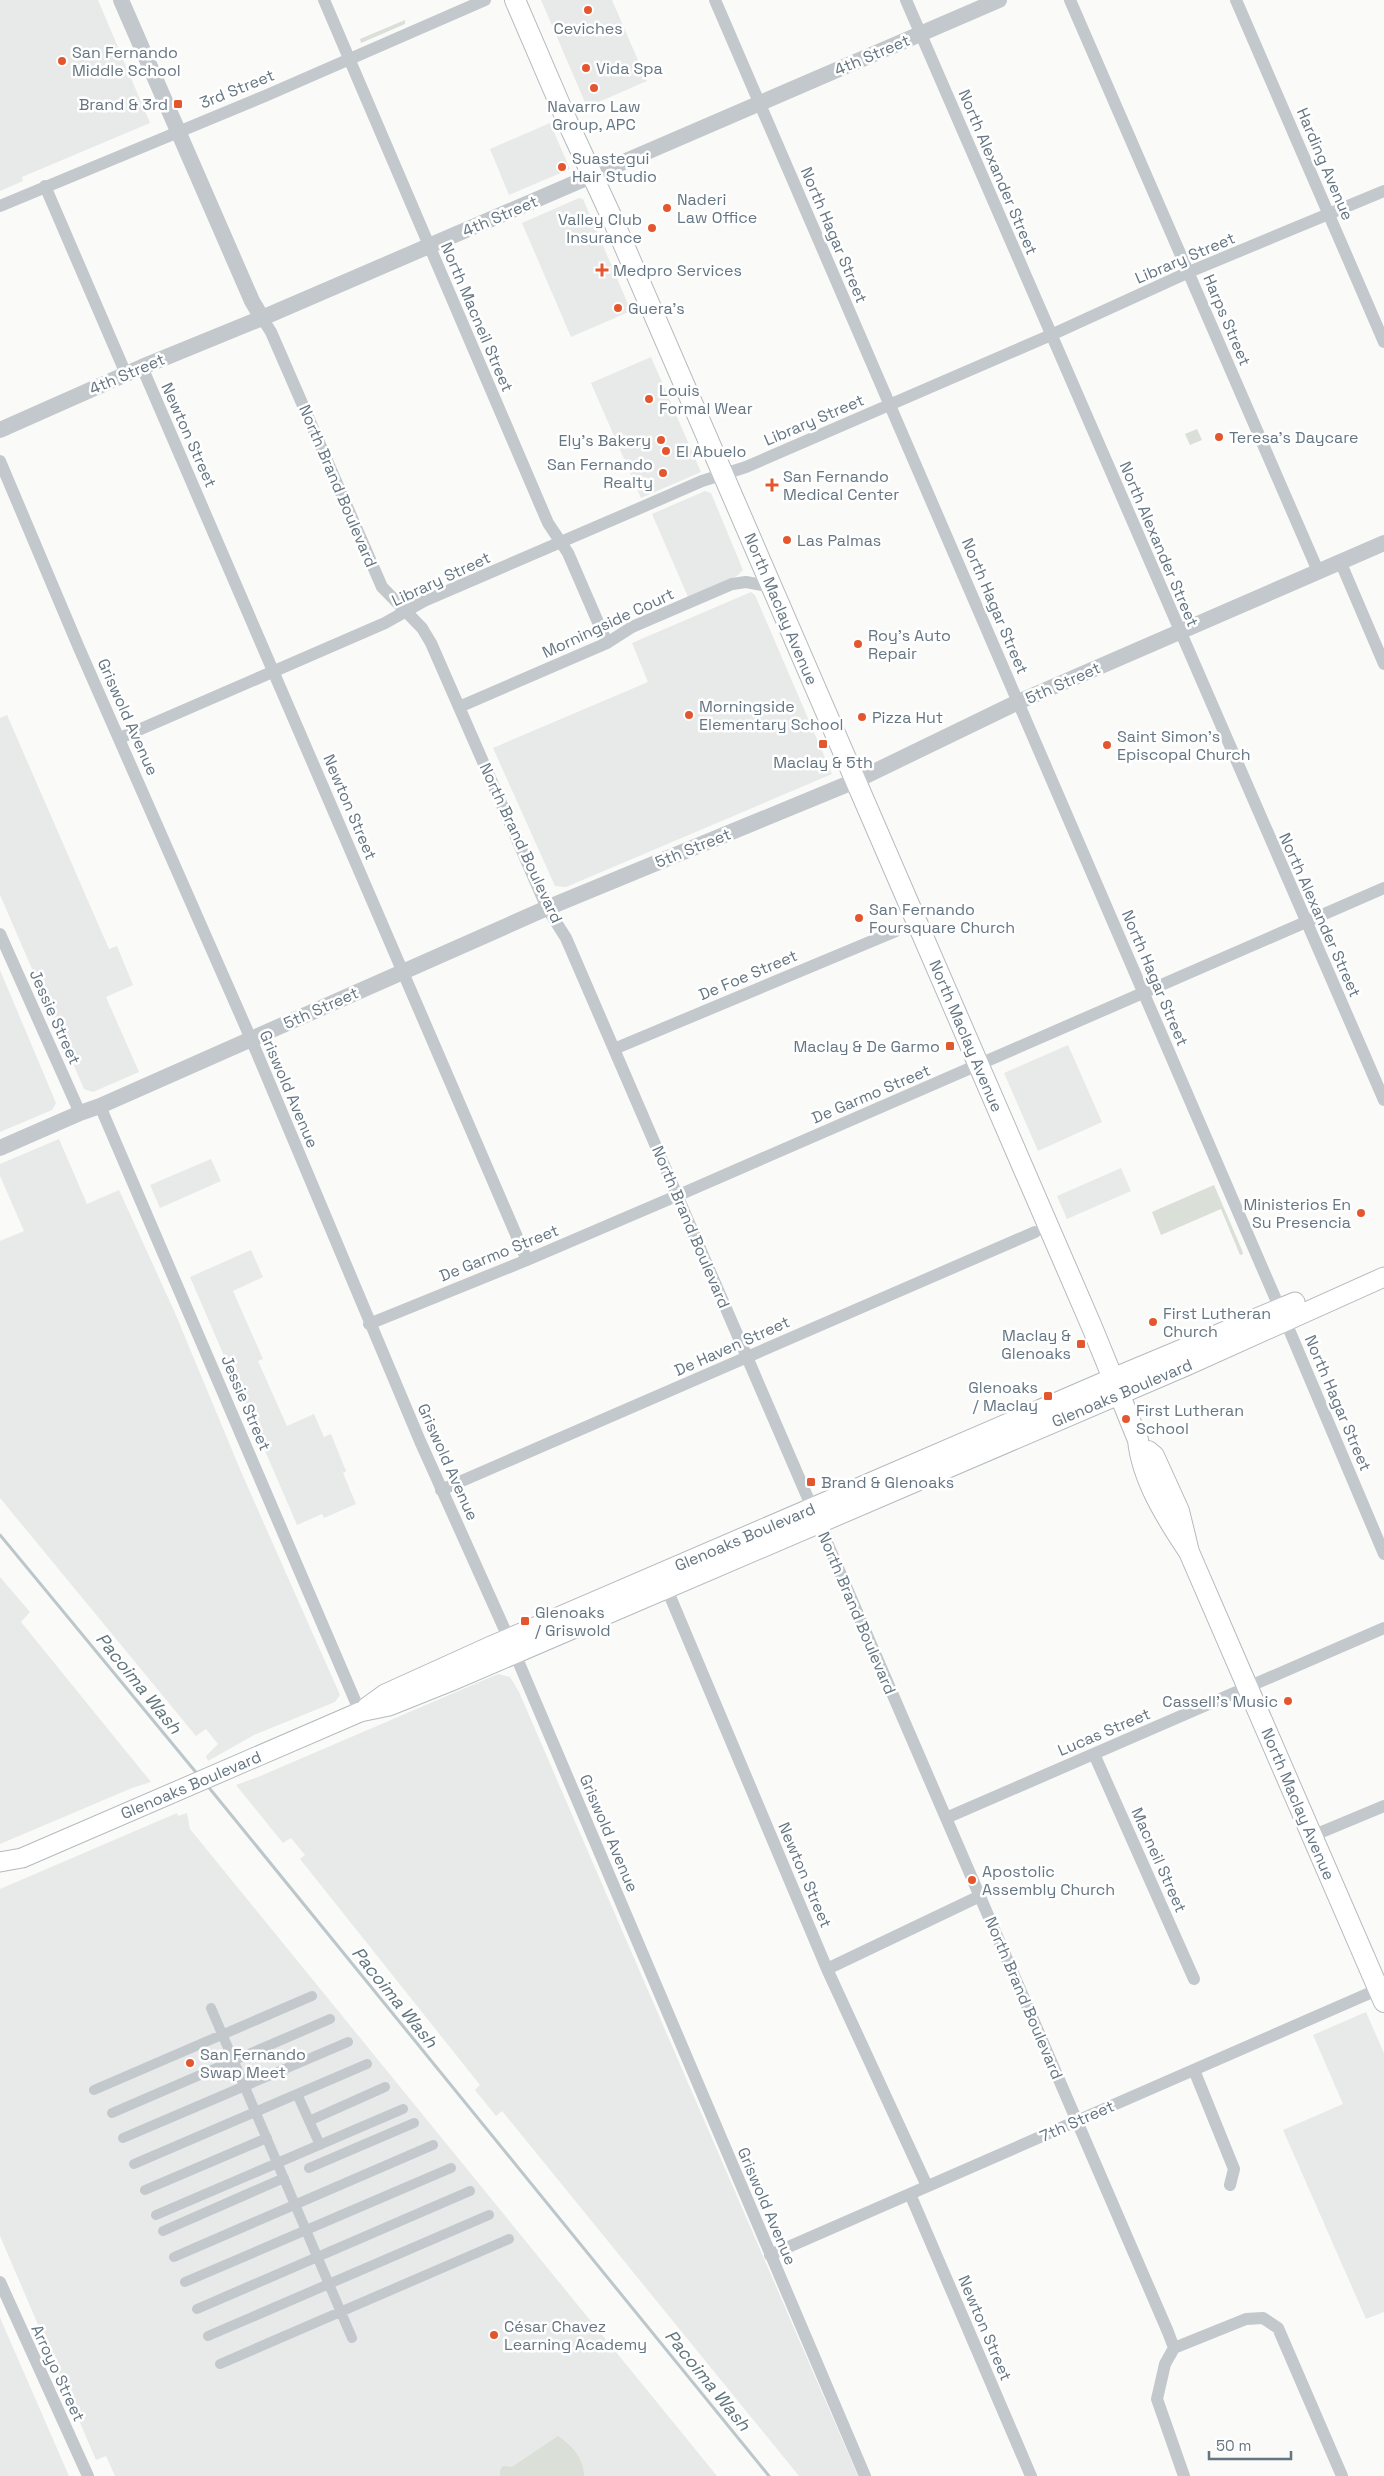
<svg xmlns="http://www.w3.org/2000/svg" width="1384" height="2476" font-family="'Space Grotesk',sans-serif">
  <rect width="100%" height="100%" fill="#fafaf8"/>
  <path fill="#e8e9e9" d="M 0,0 L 98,0 L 150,123 L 22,177 L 23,181 L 0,191 Z
    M 541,0 L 612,0 L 647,81 L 587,107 Z
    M 550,123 L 570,169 L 509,195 L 490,149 Z
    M 579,198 L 583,199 L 631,311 L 571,337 L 522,223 Z
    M 651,357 L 701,472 L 641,498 L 591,383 Z
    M 705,491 L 711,493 L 743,570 L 737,576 L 688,597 L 652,514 Z
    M 751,592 L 755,595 L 832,774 L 566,887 L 555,886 L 493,748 L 648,682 L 632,643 Z
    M 7,715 L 109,949 L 117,946 L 133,985 L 106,997 L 139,1072 L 93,1092 L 84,1089 L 0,895 L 0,718 Z
    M 0,970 L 56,1103 L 52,1110 L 0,1132 Z
    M 1068,1045 L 1102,1122 L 1038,1151 L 1004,1073 Z
    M 59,1139 L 87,1204 L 119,1190 L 175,1313 L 242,1474 L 340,1695 L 335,1702 L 254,1735 L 208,1761 L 206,1756 L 218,1744 L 206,1729 L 196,1736 L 0,1498 L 0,1241 L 24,1231 L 0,1176 L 0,1164 Z
    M 211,1159 L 221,1181 L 160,1208 L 150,1185 Z
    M 1121,1168 L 1131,1191 L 1067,1219 L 1057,1196 Z
    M 251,1250 L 263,1277 L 233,1291 L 263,1359 L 258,1361 L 287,1426 L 314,1414 L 324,1437 L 331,1434 L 346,1471 L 343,1473 L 356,1504 L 324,1518 L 322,1514 L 297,1525 L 190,1277 Z
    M 0,1577 L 30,1612 L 21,1622 L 151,1782 L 132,1788 L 0,1844 Z
    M 498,1674 L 510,1677 L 519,1692 L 858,2476 L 799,2476 L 502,2111 L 496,2116 L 475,2090 L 480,2085 L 300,1859 L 305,1855 L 291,1838 L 283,1843 L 236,1785 L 258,1777 Z
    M 177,1813 L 178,1816 L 187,1813 L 190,1829 L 717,2476 L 115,2476 L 106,2456 L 96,2460 L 0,2236 L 0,1889 Z
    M 1366,2012 L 1384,2053 L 1384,2312 L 1366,2319 L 1283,2130 L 1343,2104 L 1313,2035 Z
    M 0,2317 L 1,2320 L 69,2476 L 0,2476 Z"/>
  <path fill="#dadfd7" d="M 405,20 L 405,24 L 361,43 L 360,39 Z
    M 1197,429 L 1202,440 L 1190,445 L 1185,434 Z
    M 1214,1185 L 1242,1250 L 1243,1254 L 1240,1255 L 1221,1209 L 1161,1235 L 1152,1212 Z
    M 558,2436 C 572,2446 584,2458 584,2476 L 500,2476 L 500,2470 L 503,2466 L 512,2467 Z"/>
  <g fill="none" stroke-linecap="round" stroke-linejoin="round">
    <path stroke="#bbc7cb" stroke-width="3" d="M 0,1535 L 199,1776
      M 206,1784 L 769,2476"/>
    <g stroke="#b3babf" stroke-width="21">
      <path id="secondary" d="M 367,1707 L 385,1694 L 491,1646 L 1113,1378 L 1295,1302
        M 0,1862 L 22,1858 L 360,1712 L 389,1706 L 449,1682 L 1186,1366 L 1384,1277"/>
    </g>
    <g stroke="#b5babe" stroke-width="22">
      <path id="primary" d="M 515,0 L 567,121 L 613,220 L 1092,1327 L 1138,1440 C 1142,1480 1167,1519 1189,1552
        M 1148,1451 L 1154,1456 L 1179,1511 L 1189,1552 L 1384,2002"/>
    </g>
    <path stroke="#c3c8cc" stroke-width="10" d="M 211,2008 L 352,2338
      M 94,2090 L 312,1996
      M 297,2094 L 320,2145
      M 112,2113 L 330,2019
      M 309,2121 L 385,2087
      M 123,2138 L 348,2042
      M 134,2164 L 367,2064
      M 309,2168 L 414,2123
      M 145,2190 L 267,2138
      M 156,2215 L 403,2109
      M 163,2231 L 284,2178
      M 174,2257 L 433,2145
      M 185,2282 L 451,2168
      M 197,2309 L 470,2191
      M 208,2336 L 489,2215
      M 220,2364 L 509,2239"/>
    <path stroke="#c3c8cc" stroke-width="12" d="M 324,0 L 548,523 L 568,553 L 607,643
      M 715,0 L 1280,1309
      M 906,0 L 1384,1100
      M 1070,0 L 1318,571
      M 1236,0 L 1384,342
      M 45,186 L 126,374
      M 0,206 L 265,96 L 485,0
      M 262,318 L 271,332 L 382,587 L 422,628 L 431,643 L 547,908 L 566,938 L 1168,2332 L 1174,2348 L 1165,2364 L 1157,2399 L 1184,2476
      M 142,367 L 527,1260
      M 0,461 L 79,648 L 251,1039 L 420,1441 L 504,1628 L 865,2476
      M 1340,561 L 1384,664
      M 459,707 L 607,643 L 632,627 L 732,584 L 746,582 L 773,587
      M 120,738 L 385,623 L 424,601 L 640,508 L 702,481 L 746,467 L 1051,335 L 1189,272 L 1384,191
      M 0,934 L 80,1113
      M 614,1049 L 896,931
      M 100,1106 L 360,1712
      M 1285,1320 L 1384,1554
      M 369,1324 L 527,1260 L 688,1191 L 1384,888
      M 441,1490 L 1035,1232
      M 664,1582 L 827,1969 L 927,2186
      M 1094,1754 L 1194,1979
      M 946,1818 L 1384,1628
      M 1312,1836 L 1384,1806
      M 827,1969 L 980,1896
      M 1194,2070 L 1234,2169 L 1230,2185
      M 910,2194 L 1031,2476
      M 770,2255 L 1379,1989
      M 0,2282 L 88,2476
      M 1174,2348 L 1246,2319 L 1263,2318 L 1278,2328 L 1342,2476"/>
    <path stroke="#c3c8cc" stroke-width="16" d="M 121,0 L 252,301 L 262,318
      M 0,430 L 142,367 L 262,318 L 999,0
      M 0,1148 L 80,1113 L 100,1106 L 547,908 L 855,781 L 1018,702 L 1384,543"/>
    <use href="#secondary" stroke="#fff" stroke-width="19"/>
    <use href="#primary" stroke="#fff" stroke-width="20"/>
  </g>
  <g fill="#e4572e" stroke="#fff" stroke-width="2">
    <circle cx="588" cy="10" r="5"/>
    <circle cx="62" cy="61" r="5"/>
    <circle cx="586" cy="68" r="5"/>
    <circle cx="594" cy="88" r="5"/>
    <rect x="173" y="99" width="10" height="10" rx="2.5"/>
    <circle cx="562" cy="167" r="5"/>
    <circle cx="667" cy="208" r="5"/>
    <circle cx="652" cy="228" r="5"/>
    <path d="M599.5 262.5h5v5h5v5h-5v5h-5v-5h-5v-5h5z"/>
    <circle cx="618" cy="308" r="5"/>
    <circle cx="649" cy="399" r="5"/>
    <circle cx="1219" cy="437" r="5"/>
    <circle cx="661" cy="440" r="5"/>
    <circle cx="666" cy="451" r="5"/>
    <circle cx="663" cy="473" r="5"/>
    <path d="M769.5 477.5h5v5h5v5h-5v5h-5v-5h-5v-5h5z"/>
    <circle cx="787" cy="540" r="5"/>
    <circle cx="858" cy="644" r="5"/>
    <circle cx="689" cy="715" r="5"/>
    <circle cx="862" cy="717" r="5"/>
    <rect x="818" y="739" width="10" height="10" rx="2.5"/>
    <circle cx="1107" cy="745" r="5"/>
    <circle cx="859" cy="918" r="5"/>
    <rect x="945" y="1041" width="10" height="10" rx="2.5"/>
    <circle cx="1361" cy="1213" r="5"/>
    <circle cx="1153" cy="1322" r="5"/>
    <rect x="1076" y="1339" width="10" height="10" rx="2.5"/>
    <rect x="1043" y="1391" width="10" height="10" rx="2.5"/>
    <circle cx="1126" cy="1419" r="5"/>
    <rect x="806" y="1477" width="10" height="10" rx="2.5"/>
    <rect x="520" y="1616" width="10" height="10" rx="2.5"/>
    <circle cx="1288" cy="1701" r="5"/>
    <circle cx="972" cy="1880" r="5"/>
    <circle cx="190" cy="2063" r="5"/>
    <circle cx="494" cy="2335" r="5"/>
  </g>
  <g text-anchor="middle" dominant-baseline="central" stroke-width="5" stroke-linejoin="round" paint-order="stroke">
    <g font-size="16" fill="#657683" stroke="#fff" text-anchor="start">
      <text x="588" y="28" text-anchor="middle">Ceviches</text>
      <text x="72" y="52">San Fernando<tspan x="72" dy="18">Middle School</tspan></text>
      <text x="596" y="68">Vida Spa</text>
      <text x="168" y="104" text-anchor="end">Brand &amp; 3rd</text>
      <text x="594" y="106" text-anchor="middle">Navarro Law<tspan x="594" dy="18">Group, APC</tspan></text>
      <text x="572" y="158">Suastegui<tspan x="572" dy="18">Hair Studio</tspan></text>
      <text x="677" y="199">Naderi<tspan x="677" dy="18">Law Office</tspan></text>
      <text x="642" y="219" text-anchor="end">Valley Club<tspan x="642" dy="18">Insurance</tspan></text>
      <text x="613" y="270">Medpro Services</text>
      <text x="628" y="308">Guera's</text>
      <text x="659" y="390">Louis<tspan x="659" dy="18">Formal Wear</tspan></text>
      <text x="1229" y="437">Teresa's Daycare</text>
      <text x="651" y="440" text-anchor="end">Ely's Bakery</text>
      <text x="676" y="451">El Abuelo</text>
      <text x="653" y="464" text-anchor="end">San Fernando<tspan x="653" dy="18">Realty</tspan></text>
      <text x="783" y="476">San Fernando<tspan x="783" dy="18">Medical Center</tspan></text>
      <text x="797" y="540">Las Palmas</text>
      <text x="868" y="635">Roy's Auto<tspan x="868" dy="18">Repair</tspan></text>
      <text x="699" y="706">Morningside<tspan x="699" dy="18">Elementary School</tspan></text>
      <text x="872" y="717">Pizza Hut</text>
      <text x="1117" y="736">Saint Simon's<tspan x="1117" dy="18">Episcopal Church</tspan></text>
      <text x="823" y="762" text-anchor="middle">Maclay &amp; 5th</text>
      <text x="869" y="909">San Fernando<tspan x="869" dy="18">Foursquare Church</tspan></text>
      <text x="940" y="1046" text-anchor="end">Maclay &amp; De Garmo</text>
      <text x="1351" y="1204" text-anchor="end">Ministerios En<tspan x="1351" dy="18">Su Presencia</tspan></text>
      <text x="1163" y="1313">First Lutheran<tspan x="1163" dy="18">Church</tspan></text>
      <text x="1071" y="1335" text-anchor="end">Maclay &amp;<tspan x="1071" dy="18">Glenoaks</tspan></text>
      <text x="1038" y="1387" text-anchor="end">Glenoaks<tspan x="1038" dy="18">/ Maclay</tspan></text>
      <text x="1136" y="1410">First Lutheran<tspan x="1136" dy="18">School</tspan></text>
      <text x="821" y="1482">Brand &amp; Glenoaks</text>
      <text x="535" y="1612">Glenoaks<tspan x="535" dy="18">/ Griswold</tspan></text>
      <text x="1278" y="1701" text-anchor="end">Cassell's Music</text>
      <text x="982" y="1871">Apostolic<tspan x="982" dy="18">Assembly Church</tspan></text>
      <text x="200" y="2054">San Fernando<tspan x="200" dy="18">Swap Meet</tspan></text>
      <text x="504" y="2326">César Chavez<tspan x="504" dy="18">Learning Academy</tspan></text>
    </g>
    <g font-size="16" fill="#657683" stroke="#fff">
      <text transform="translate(872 55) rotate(-23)">4th Street</text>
      <text transform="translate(237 89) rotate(-22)">3rd Street</text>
      <text transform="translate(1325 164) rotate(67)">Harding Avenue</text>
      <text transform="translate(998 172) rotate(67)">North Alexander Street</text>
      <text transform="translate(500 216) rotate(-23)">4th Street</text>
      <text transform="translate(834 235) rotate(67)">North Hagar Street</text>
      <text transform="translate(1185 258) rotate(-23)">Library Street</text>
      <text transform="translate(477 317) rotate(67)">North Macneil Street</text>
      <text transform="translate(1227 320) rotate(67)">Harps Street</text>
      <text transform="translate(127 374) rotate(-23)">4th Street</text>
      <text transform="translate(814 420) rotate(-23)">Library Street</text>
      <text transform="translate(189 435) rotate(66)">Newton Street</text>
      <text transform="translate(338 486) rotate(67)">North Brand Boulevard</text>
      <text transform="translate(1159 544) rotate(67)">North Alexander Street</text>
      <text transform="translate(441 579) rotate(-25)">Library Street</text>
      <text transform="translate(995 606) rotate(67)">North Hagar Street</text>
      <text transform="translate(781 609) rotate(67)">North Maclay Avenue</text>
      <text transform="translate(608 623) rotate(-25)">Morningside Court</text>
      <text transform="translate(1063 683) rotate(-24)">5th Street</text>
      <text transform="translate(128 717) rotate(66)">Griswold Avenue</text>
      <text transform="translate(350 807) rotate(67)">Newton Street</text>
      <text transform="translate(521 843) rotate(65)">North Brand Boulevard</text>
      <text transform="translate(693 848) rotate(-22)">5th Street</text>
      <text transform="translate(1320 915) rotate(66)">North Alexander Street</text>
      <text transform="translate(748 975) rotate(-23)">De Foe Street</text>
      <text transform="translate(1155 978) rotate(67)">North Hagar Street</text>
      <text transform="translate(321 1008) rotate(-24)">5th Street</text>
      <text transform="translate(55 1017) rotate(66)">Jessie Street</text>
      <text transform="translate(966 1036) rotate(67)">North Maclay Avenue</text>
      <text transform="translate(289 1089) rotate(67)">Griswold Avenue</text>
      <text transform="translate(871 1094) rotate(-23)">De Garmo Street</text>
      <text transform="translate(691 1227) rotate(67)">North Brand Boulevard</text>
      <text transform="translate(499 1253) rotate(-22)">De Garmo Street</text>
      <text transform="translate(732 1346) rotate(-24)">De Haven Street</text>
      <text transform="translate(1122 1393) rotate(-23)">Glenoaks Boulevard</text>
      <text transform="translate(246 1403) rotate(67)">Jessie Street</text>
      <text transform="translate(1338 1403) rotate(67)">North Hagar Street</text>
      <text transform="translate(448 1462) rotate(66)">Griswold Avenue</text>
      <text transform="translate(745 1537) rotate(-23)">Glenoaks Boulevard</text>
      <text transform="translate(857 1613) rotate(67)">North Brand Boulevard</text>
      <text transform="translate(1104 1732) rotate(-23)">Lucas Street</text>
      <text transform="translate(191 1785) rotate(-23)">Glenoaks Boulevard</text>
      <text transform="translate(1298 1804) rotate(67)">North Maclay Avenue</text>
      <text transform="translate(609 1833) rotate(67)">Griswold Avenue</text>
      <text transform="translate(1159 1860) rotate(66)">Macneil Street</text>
      <text transform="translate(805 1875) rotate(67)">Newton Street</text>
      <text transform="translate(1024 1998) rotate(67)">North Brand Boulevard</text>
      <text transform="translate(1077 2121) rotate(-24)">7th Street</text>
      <text transform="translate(767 2206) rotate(67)">Griswold Avenue</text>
      <text transform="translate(985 2328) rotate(67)">Newton Street</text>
      <text transform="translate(58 2373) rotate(65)">Arroyo Street</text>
    </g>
    <g font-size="18" font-style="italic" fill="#60757c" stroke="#fff">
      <text transform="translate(139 1683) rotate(51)">Pacoima Wash</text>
      <text transform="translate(395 1997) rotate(51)">Pacoima Wash</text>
      <text transform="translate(708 2380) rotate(51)">Pacoima Wash</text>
    </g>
  </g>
  <path d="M1209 2451v8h82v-8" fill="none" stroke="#657683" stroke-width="2.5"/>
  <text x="1216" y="2451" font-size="15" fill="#657683" stroke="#ffffff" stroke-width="4" paint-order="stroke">50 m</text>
</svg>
